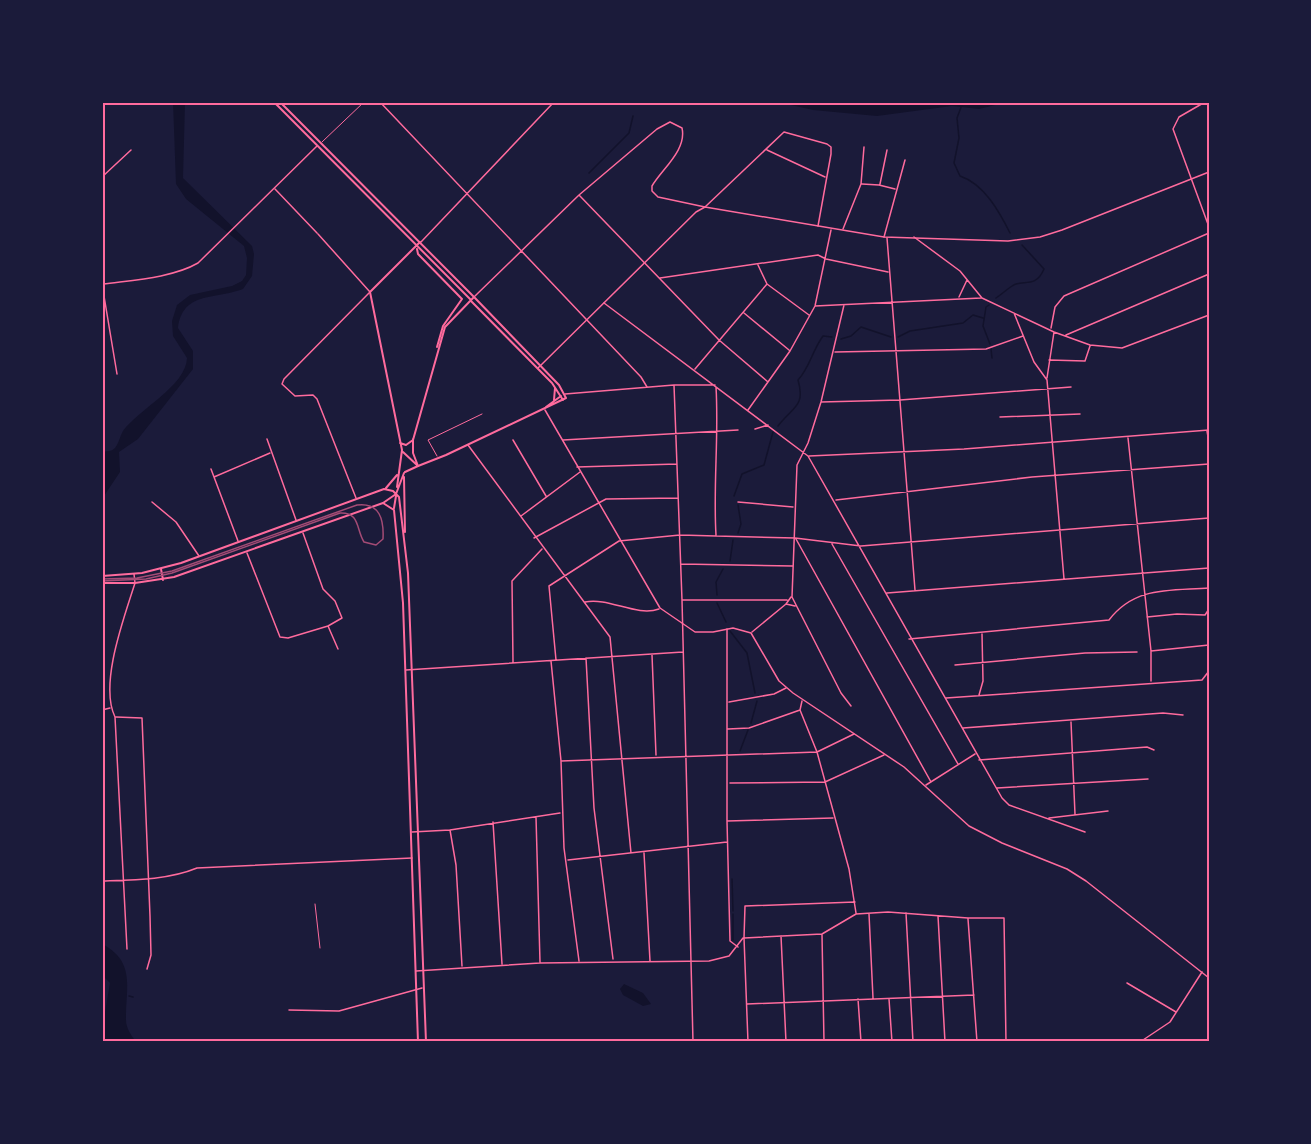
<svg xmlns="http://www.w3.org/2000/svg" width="1311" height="1144" font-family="'Roboto Condensed',sans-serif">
  <rect width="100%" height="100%" fill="#1b1b3a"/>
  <path fill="#12122b" d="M 173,102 L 185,102 L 183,178 L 252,246 L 254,254 L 252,276 L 243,289 C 214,300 183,291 178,328 L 193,351 L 193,369 L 138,439 L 119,452 L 120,472 L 102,499 L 102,452 C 106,451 111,452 115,448 C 119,443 120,436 123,431 C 139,409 186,386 187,358 L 173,336 L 172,321 L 177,305 L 190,295 L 232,286 L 242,281 L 246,275 L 247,258 L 244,246 L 186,199 L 176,184 Z
    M 777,102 L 1008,102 L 979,109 L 952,106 L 877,116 L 813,110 Z
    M 102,944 C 137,962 125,990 126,1020 C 126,1028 131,1035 136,1042 L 104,1042 L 105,1012 L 110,983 L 102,975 Z
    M 624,984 L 643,993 L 651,1004 L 643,1006 L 623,995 L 620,989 Z"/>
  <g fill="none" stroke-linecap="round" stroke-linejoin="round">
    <path stroke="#12122b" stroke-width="1.5" d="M 963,102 L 957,118 L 959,138 L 954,163 L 960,176 C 984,184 999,211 1010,233
      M 589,173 L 629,133 L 633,116
      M 996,298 C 1002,294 1006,290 1012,286 C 1022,278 1035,290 1044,269 L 1022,245
      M 989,305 L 986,307 L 983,326 L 990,344
      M 898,337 L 910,331 L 963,323 L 973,315 L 983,318
      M 841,339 L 851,336 L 861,327 L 891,337
      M 991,349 L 992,358
      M 778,426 C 792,407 806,407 798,380 C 810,367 812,351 823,336 L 832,337
      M 734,496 L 742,474 L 764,465 L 773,432
      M 738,505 L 741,524 L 738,533
      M 730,561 L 733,540
      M 717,595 L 716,582 L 723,569
      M 717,603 L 726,622
      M 730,631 L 747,653 L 755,693
      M 751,723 L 757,701
      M 740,751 L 748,730
      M 732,879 L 733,911
      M 733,914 L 733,940
      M 129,996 L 133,997"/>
    <path stroke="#ff6b9d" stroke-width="1" d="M 315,904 L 320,948"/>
    <path stroke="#ff6b9d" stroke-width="1" d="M 322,142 L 364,102
      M 437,456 L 428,440 L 482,414"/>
    <path stroke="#ff6b9d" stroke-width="1.5" d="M 380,102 L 641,377 L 647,387
      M 1205,102 L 1179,117 L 1173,129 L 1209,227
      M 767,150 L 825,177
      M 102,177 L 131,150
      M 862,184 L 879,185 L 895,189
      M 880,184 L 887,150
      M 275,189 L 317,233
      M 579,195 L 719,340 L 768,382
      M 843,229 L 861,184 L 864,147
      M 318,234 L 370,292 L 284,379 L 282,384 L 295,396 L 313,395 L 317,399 L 356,498
      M 884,237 L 905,160
      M 914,237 L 960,271 L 982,298 L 1054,332 L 1090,345 L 1122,348 L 1209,315
      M 887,238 L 915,590
      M 421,242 L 554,102
      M 758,265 L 767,284 L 809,315
      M 660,278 L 818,255 L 826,259 L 888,272
      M 102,284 L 117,374
      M 475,296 L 579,195 L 657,129 L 670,122 L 682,128 C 687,150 662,169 652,186 L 652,191 L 658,197 L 705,207 L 784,132 L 827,144 L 831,147 L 831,154 L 818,226
      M 959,297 L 967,280
      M 604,303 L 808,456 L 1002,798 L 1009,805 L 1085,832
      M 844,305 L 821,402 L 808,443 L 797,465 L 792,597 L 841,693 L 851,706
      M 815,306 L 981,298
      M 744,313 L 789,350
      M 1014,313 L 1034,362 L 1047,380 L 1064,579
      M 1051,328 L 1055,307 L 1064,296 L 1209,233
      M 1066,335 L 1209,274
      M 835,352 L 986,349 L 1023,336
      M 1049,360 L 1085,361 L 1090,346
      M 695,369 L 767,284
      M 1047,378 L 1054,332
      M 674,385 L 682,600 L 693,1042
      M 716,387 C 719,437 713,485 716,535
      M 565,394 L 674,385 L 715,385
      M 821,402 L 900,400 L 1071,387
      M 748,410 L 790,351 L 815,306 L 831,230
      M 1000,417 L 1080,414
      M 755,429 L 768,425
      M 1207,431 L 1209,442
      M 1128,438 L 1151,651 L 1151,681
      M 267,439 L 296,520
      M 513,440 L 546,496
      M 563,440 L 738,430
      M 468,445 L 610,637 L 631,853
      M 809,456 L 964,449 L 1209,430
      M 577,467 L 677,464
      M 211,469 L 238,541
      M 214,477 L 270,453
      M 836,500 L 1032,477 L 1209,464
      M 152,502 L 176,522 L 199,556
      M 738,502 L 793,507
      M 521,516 L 580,472
      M 303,533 L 323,589 L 335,601 L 342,618 L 328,626 L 338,649
      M 534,538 L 606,499 L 678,498
      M 796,539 L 931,782
      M 832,544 L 958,764
      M 247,553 L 280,637 L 288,638 L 328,626
      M 681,564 L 793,566
      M 887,593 L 1209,568
      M 791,597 L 786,604 L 795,606
      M 683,600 L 787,600
      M 585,602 C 609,597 636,617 659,609
      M 1147,617 L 1177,614 L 1205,615 L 1209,609
      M 727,629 L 727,821 L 730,941 L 738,947
      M 752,632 L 786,604
      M 909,639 L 1109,620 C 1135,586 1170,591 1209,588
      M 1151,651 L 1209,645
      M 652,655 L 656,755
      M 586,658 L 594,808 L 613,959
      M 556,660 L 549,586 L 619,541 L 680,535 L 716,536 L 795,538 L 861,546 L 1209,518
      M 551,661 L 561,761 L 564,848 L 579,961
      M 513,662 L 512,581 L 542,549
      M 955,665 L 1085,653 L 1137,652
      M 406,670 L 683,652
      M 979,695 L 983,681 L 982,634
      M 946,698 L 1202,680 L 1209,671
      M 802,701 L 800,710 L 817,752 L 849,869 L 856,913
      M 729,702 L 774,694 L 786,688
      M 102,710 L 110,708
      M 116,717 L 142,718 L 150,916 L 151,955 L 147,969
      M 1071,722 L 1075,814
      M 963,728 L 1163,713 L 1183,715
      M 728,729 L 749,728 L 800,710
      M 979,760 L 1147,747 L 1154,750
      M 561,761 L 817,752 L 854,734
      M 730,783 L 825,782 L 884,755
      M 926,785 L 975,754
      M 997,788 L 1148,779
      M 536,817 L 540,962
      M 1049,818 L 1108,811
      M 727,821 L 833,818
      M 493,822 L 502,964
      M 450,830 L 456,865 L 462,966
      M 412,832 L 450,830 L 560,813
      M 644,853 L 650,961
      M 568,860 L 727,842
      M 102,881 C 133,880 168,880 197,868 L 412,858
      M 906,913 L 913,1042
      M 869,914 L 873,998
      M 938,916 L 945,1042
      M 968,919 L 977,1042
      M 822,935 L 824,1042
      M 781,936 L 786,1042
      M 744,938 L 822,934 L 856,914 L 888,912 L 968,918 L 1004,918 L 1006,1042
      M 127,949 L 115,717 C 99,684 124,618 135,583 L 134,574
      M 416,971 L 540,963 L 709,961 L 729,956 L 743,938
      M 1127,983 L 1176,1012
      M 858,999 L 861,1042
      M 889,999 L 892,1042
      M 747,1004 L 974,995
      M 289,1010 L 339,1011 L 422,988
      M 748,1042 L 744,938 L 745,906 L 855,902
      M 1140,1042 L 1170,1022 L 1202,972"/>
    <path stroke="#ff6b9d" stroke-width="1.5" d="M 102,277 L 103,284 C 132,280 172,278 198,263 L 317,146
      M 538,368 L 696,212 L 705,207 L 884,237 L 1008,241 L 1040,237 L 1062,230 L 1209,172
      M 545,410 L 660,608 L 695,632 L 713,632 L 733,628 L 751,633 L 779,681 L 793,693 L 904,767 L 969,826 L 1002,843 L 1067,869 L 1086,881 L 1209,978"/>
    <path stroke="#ff6b9d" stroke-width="2" d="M 471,301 L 552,383 L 563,400
      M 554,400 L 555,388
      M 546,407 L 561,396
      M 418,466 L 446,455 L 566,398 L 559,385 L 474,297"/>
    <path stroke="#ff6b9d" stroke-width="2" d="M 274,102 L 471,300
      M 280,102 L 474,297 L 445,327 L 413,440
      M 417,249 L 418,254 L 462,299 L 443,326 L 437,347
      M 413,439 L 413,453 L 418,466
      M 400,443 L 406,445 L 413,440
      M 403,452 L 418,466
      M 405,472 L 418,466
      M 404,477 L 405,532
      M 397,487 L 402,450 L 370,292 L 420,242
      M 386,488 L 397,475
      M 383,503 L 394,510 L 403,603 L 418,1042
      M 394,508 L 396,496
      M 161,569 L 163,580
      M 102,576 L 142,573 L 181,563 L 384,489 L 393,491 L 399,497 L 408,573 L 426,1042
      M 102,583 L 135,583 L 174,577 L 383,503 L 396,494 L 404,473"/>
    <path stroke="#a44b75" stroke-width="1.5" d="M 102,579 L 137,578 L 172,571 L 357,505 C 380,502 384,520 383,539 L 376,545 L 364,542 C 356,529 360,512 340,513 L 172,573 L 146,579 L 102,581"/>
  </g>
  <rect width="1311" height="1144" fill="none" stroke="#1b1b3a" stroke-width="207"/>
  <rect x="104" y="104" width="1104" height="936" fill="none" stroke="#ff6b9d" stroke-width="2"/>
</svg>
